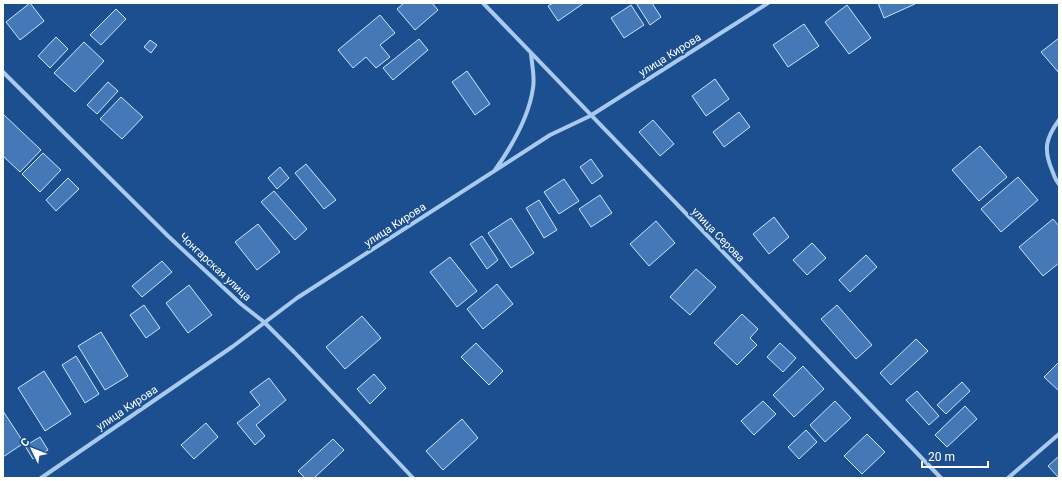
<svg xmlns="http://www.w3.org/2000/svg" width="1062" height="481" font-family="Roboto,sans-serif">
  <rect width="100%" height="100%" fill="#1b4f8f"/>
  <path fill="#4478b7" stroke="#cfe3fa" d="M 30,3 L 44,21 L 20,40 L 6,22 Z
    M 404,3 L 432,3 L 438,10 L 415,30 L 397,9 Z
    M 553,3 L 584,3 L 558,21 L 548,6 Z
    M 636,3 L 652,3 L 661,17 L 650,25 Z
    M 878,3 L 915,3 L 915,4 L 884,18 Z
    M 631,5 L 644,25 L 624,38 L 611,18 Z
    M 847,5 L 871,38 L 849,54 L 825,22 Z
    M 116,9 L 126,19 L 101,45 L 90,35 Z
    M 380,15 L 395,33 L 380,45 L 390,57 L 376,68 L 366,57 L 353,68 L 338,50 Z
    M 804,24 L 819,46 L 788,67 L 773,45 Z
    M 56,37 L 68,49 L 50,68 L 38,56 Z
    M 1059,38 L 1059,73 L 1041,52 Z
    M 419,39 L 428,50 L 393,80 L 383,68 Z
    M 150,40 L 157,45 L 151,53 L 144,47 Z
    M 84,42 L 104,61 L 75,92 L 54,73 Z
    M 467,71 L 490,104 L 475,115 L 452,82 Z
    M 715,79 L 729,99 L 706,116 L 692,96 Z
    M 108,82 L 118,91 L 97,114 L 87,105 Z
    M 121,97 L 143,117 L 122,139 L 100,119 Z
    M 739,112 L 750,127 L 724,147 L 713,132 Z
    M 3,114 L 41,150 L 20,172 L 3,156 Z
    M 653,120 L 674,144 L 660,156 L 639,132 Z
    M 980,146 L 1007,177 L 979,201 L 952,170 Z
    M 43,153 L 61,170 L 40,192 L 22,174 Z
    M 591,159 L 603,176 L 592,184 L 580,167 Z
    M 306,164 L 336,200 L 324,209 L 295,173 Z
    M 280,167 L 289,178 L 277,189 L 268,178 Z
    M 1018,177 L 1038,200 L 1001,232 L 981,209 Z
    M 68,178 L 79,189 L 56,211 L 46,200 Z
    M 564,179 L 579,201 L 559,214 L 544,192 Z
    M 274,191 L 307,229 L 295,240 L 261,202 Z
    M 600,195 L 612,213 L 591,227 L 579,209 Z
    M 539,200 L 557,230 L 544,238 L 526,208 Z
    M 774,217 L 789,237 L 769,254 L 753,234 Z
    M 511,218 L 534,253 L 511,268 L 488,233 Z
    M 1053,219 L 1059,226 L 1059,263 L 1043,276 L 1019,247 Z
    M 656,221 L 675,243 L 649,266 L 630,244 Z
    M 258,224 L 280,252 L 257,270 L 235,242 Z
    M 482,236 L 498,260 L 487,269 L 470,244 Z
    M 812,243 L 826,258 L 807,275 L 793,260 Z
    M 866,255 L 877,267 L 850,292 L 839,280 Z
    M 450,257 L 477,291 L 457,307 L 430,272 Z
    M 162,261 L 172,272 L 142,297 L 132,286 Z
    M 696,269 L 716,287 L 690,315 L 670,297 Z
    M 497,284 L 513,304 L 483,329 L 467,309 Z
    M 189,285 L 212,315 L 188,333 L 166,303 Z
    M 144,305 L 160,328 L 146,338 L 130,315 Z
    M 837,305 L 872,345 L 856,359 L 821,319 Z
    M 742,314 L 758,329 L 750,338 L 757,345 L 737,365 L 714,343 Z
    M 362,316 L 381,338 L 345,369 L 326,347 Z
    M 101,332 L 128,376 L 105,390 L 78,346 Z
    M 916,339 L 928,351 L 891,385 L 880,373 Z
    M 476,343 L 503,371 L 489,385 L 461,357 Z
    M 780,343 L 796,358 L 783,372 L 767,357 Z
    M 76,356 L 99,394 L 85,403 L 62,365 Z
    M 1059,362 L 1059,391 L 1044,377 Z
    M 803,366 L 824,389 L 794,417 L 773,395 Z
    M 44,371 L 71,414 L 45,431 L 18,388 Z
    M 374,374 L 386,388 L 370,404 L 357,389 Z
    M 269,378 L 286,400 L 256,425 L 265,436 L 255,445 L 237,423 L 260,405 L 250,392 Z
    M 962,382 L 970,391 L 946,414 L 937,405 Z
    M 917,391 L 939,416 L 929,425 L 906,400 Z
    M 763,401 L 776,414 L 754,435 L 741,421 Z
    M 835,401 L 851,418 L 825,442 L 810,425 Z
    M 965,406 L 977,419 L 947,447 L 935,435 Z
    M 3,411 L 24,443 L 3,457 Z
    M 462,419 L 478,438 L 443,470 L 426,451 Z
    M 206,423 L 218,437 L 194,459 L 181,445 Z
    M 806,430 L 817,442 L 799,459 L 788,447 Z
    M 867,434 L 885,452 L 862,474 L 844,456 Z
    M 40,437 L 48,450 L 33,459 L 25,446 Z
    M 333,439 L 344,450 L 314,478 L 305,478 L 298,471 Z
    M 1059,456 L 1059,478 L 1048,466 Z"/>
  <g fill="none" stroke-linecap="round" stroke-linejoin="round">
    <path stroke="#a9c9ee" stroke-width="4" d="M 483,3 L 941,478
      M 3,72 L 168,236 L 241,304 L 264,322 L 294,352 L 413,478
      M 1059,120 C 1046,138 1043,149 1052,170 C 1054,175 1055,180 1059,184
      M 495,170 C 512,146 529,117 533,88 C 535,78 532,65 531,54
      M 41,478 L 232,347 L 297,298 L 550,135 L 590,116 L 768,3
      M 1008,478 L 1059,434"/>
  </g>
  <g text-anchor="middle" dominant-baseline="central" stroke-width="3.5" stroke-linejoin="round" paint-order="stroke">
    <g font-size="11" fill="#fff" stroke="#1b4f8f">
      <text transform="translate(670 55) rotate(-32)">улица Кирова</text>
      <text transform="translate(395 225) rotate(-33)">улица Кирова</text>
      <text transform="translate(718 235) rotate(46)">улица Серова</text>
      <text transform="translate(215 267) rotate(43)">Чонгарская улица</text>
      <text transform="translate(127 408) rotate(-34)">улица Кирова</text>
    </g>
  </g>
  <rect width="1062" height="481" fill="none" stroke="#ffffff" stroke-width="8"/>
  <g transform="translate(32 449) rotate(313)" stroke="#1b4f8f" stroke-width="3" paint-order="stroke">
  <path d="M0-3L7 15L0 10L-7 15Z" fill="#ffffff"/>
  <text y="-6" font-size="11" font-weight="bold" text-anchor="middle" fill="#ffffff">С</text>
  </g>
  <path d="M922 461v6h66v-6" fill="none" stroke="#ffffff" stroke-width="2"/>
  <text x="928" y="461" font-size="12" fill="#ffffff" stroke="#1b4f8f" stroke-width="3" paint-order="stroke">20 m</text>
</svg>
